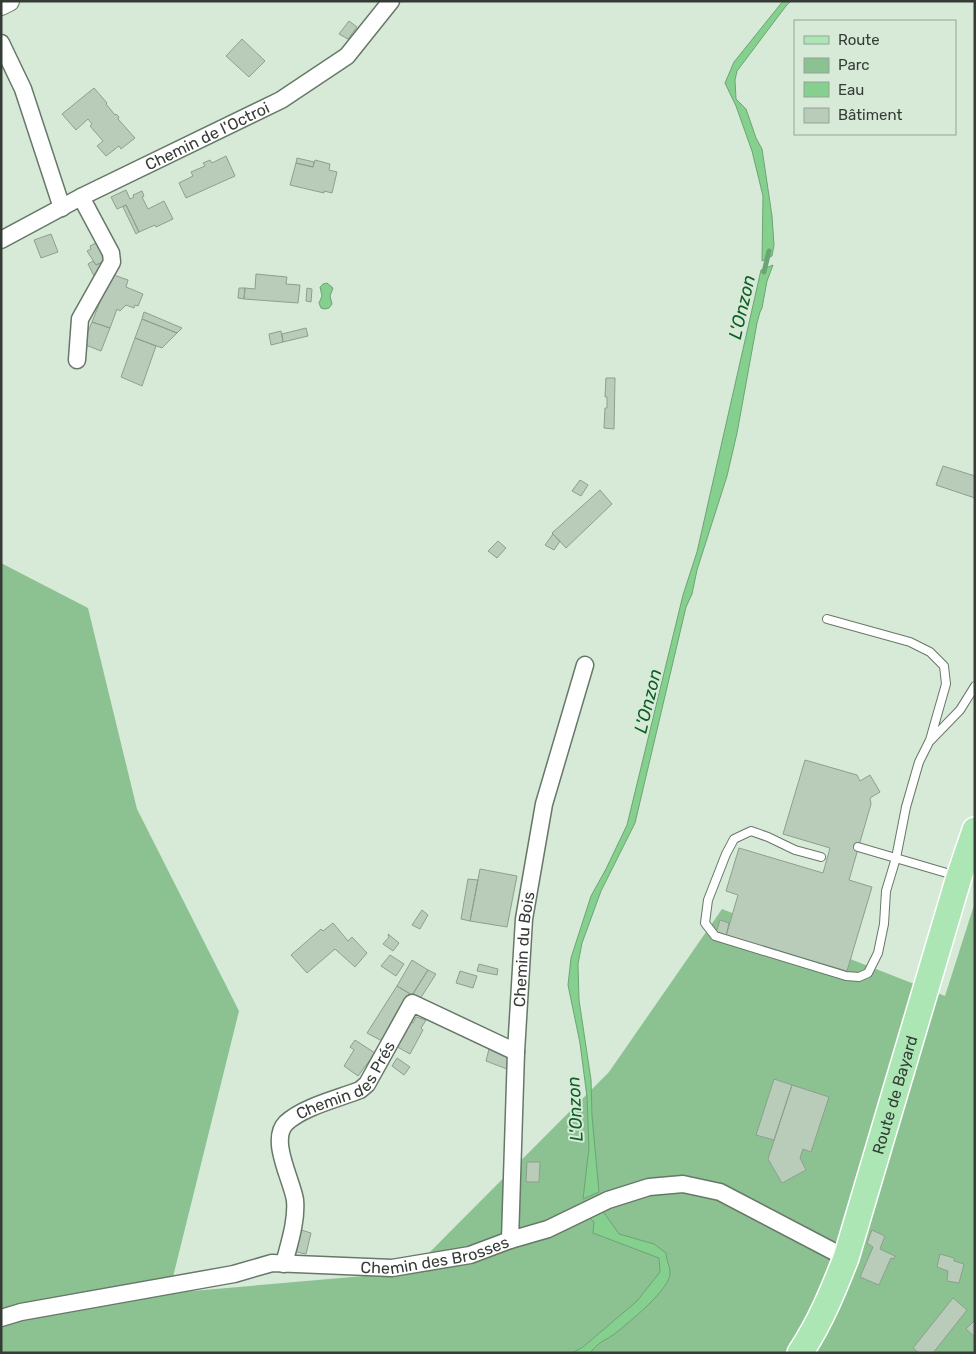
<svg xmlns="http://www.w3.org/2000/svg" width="976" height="1354" font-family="Rubik,sans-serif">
  <rect width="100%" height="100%" fill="#d7ead8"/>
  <path fill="#8cc291" d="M 1,563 L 88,608 L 137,809 L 239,1011 L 169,1293 L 410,1272 L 609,1072 L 722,909 L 945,996 L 975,902 L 975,1353 L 1,1353 Z"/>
  <path fill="#85d08e" stroke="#6da473" d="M 783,1 L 791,1 L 786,6 L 737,71 L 735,80 L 736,99 L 746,109 L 756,138 L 762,149 L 772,216 L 774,245 L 772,256 L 762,261 L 763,196 L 752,151 L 736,106 L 725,83 L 734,62 Z
    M 773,265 L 767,281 L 762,308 L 760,312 L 757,323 L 737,433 L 727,476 L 697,570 L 692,594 L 686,607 L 635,823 L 601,891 L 582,943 L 578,964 L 579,1000 L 591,1080 L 592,1116 L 599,1192 L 583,1199 L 589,1148 L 587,1097 L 580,1043 L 568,985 L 571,958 L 591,896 L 606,869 L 627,825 L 683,595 L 697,552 L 761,270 Z
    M 327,283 L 333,288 L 330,296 L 332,304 L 329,308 L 325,309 L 321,308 L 319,303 L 322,296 L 320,287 L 323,284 Z
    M 602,1210 L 619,1234 L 654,1244 L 666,1253 C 666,1261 670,1265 670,1272 C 672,1288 629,1322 617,1332 C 606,1341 600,1340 590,1353 L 572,1353 L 583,1347 L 637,1301 L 660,1272 L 659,1258 L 593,1233 L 594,1222 L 589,1217 Z"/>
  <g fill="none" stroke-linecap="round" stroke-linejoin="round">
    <path stroke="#6da473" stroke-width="5" d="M 764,272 L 769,251"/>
  </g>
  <path fill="#b9ccba" stroke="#8d9f8e" d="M 349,21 L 357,27 L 348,39 L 339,34 Z
    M 242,39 L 265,61 L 249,77 L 226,56 Z
    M 94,88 L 107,103 L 106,104 L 115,115 L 116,114 L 119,117 L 118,119 L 135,138 L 121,149 L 119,146 L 106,156 L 97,146 L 103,141 L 90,126 L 92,124 L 88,119 L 76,130 L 62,114 Z
    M 226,156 L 235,176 L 186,198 L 179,183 L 193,176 L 191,172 L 205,166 L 203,163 L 210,160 L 212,163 Z
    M 297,158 L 314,162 L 313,167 L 296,163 Z
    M 315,160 L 330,164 L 329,170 L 337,172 L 332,193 L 324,191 L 324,193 L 290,185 L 296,163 L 313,167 Z
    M 126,190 L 130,199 L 134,197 L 133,195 L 142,191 L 144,196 L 142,197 L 148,209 L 164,201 L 173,219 L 156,227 L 155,225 L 139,232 L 126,205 L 117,209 L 111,197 Z
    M 126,205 L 139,232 L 136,234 L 123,207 Z
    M 51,234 L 58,252 L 41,258 L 34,240 Z
    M 98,242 L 107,260 L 96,265 L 87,251 L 91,249 L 90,246 Z
    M 107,260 L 100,273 L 94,276 L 88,264 L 93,261 L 96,265 Z
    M 111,274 L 128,280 L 126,287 L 143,294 L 138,306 L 135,305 L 134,308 L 126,305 L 120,311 L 117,309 L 110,328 L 92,322 Z
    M 256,274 L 287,277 L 286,284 L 300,285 L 298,303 L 244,299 L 245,288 L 255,289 Z
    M 239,288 L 245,288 L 244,299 L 238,298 Z
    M 307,288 L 312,289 L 311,302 L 306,301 Z
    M 144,312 L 182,328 L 177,333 L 142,319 Z
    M 142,319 L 177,333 L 162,348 L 135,338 Z
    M 92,322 L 110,328 L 101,351 L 83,344 Z
    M 306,328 L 308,336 L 283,342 L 282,334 Z
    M 281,331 L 283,342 L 271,345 L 269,334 Z
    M 135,338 L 156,346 L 142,386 L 121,377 Z
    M 606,378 L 615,378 L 614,429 L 604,428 L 605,408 L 607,408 L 607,397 L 605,397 Z
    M 943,466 L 975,476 L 975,498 L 936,485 Z
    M 580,480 L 588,485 L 581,496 L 572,491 Z
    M 600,490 L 612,504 L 566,548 L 552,533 Z
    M 553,534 L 560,541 L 554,550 L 545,545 Z
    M 498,541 L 506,548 L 497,558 L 488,551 Z
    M 805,760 L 857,775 L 860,781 L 870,775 L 880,792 L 870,798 L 871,804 L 849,880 L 872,887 L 847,971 L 726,936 L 738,895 L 726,891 L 739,848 L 823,873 L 830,848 L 783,834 Z
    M 480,869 L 517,876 L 507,927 L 470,921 Z
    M 468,879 L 478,880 L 470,921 L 461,919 Z
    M 422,910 L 428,915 L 420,929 L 412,925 Z
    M 720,920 L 729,923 L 726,936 L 716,933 Z
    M 333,923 L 348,941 L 352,937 L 367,953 L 355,967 L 335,949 L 307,973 L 291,955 L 321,929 L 323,931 Z
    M 388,934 L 399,943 L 393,951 L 383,944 L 389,937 Z
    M 390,955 L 404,964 L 396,976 L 381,966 Z
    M 412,960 L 428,970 L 412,995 L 397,986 Z
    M 479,964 L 498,969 L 497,975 L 477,971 Z
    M 428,970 L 436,974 L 420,999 L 413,994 Z
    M 460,971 L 477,976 L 473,988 L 456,983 Z
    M 397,986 L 412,995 L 384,1042 L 367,1033 Z
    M 416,1017 L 426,1020 L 421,1028 L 423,1030 L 410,1054 L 392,1044 L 407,1019 L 413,1023 Z
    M 355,1040 L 375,1053 L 358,1076 L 344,1066 L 354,1050 L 350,1047 Z
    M 490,1045 L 511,1052 L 507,1069 L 486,1061 Z
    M 397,1058 L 410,1067 L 404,1075 L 392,1066 Z
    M 774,1079 L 792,1085 L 774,1140 L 756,1135 Z
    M 792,1085 L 829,1097 L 811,1152 L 803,1149 L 800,1158 L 806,1170 L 782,1183 L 768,1159 Z
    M 527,1162 L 540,1162 L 539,1182 L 526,1182 Z
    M 298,1229 L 311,1233 L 306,1254 L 292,1251 Z
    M 872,1230 L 885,1236 L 880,1249 L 895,1256 L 894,1259 L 891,1258 L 879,1285 L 860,1277 L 873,1247 L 867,1243 Z
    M 940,1254 L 954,1258 L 954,1261 L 964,1264 L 959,1283 L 947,1281 L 948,1271 L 937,1267 Z
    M 953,1298 L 967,1310 L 933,1353 L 919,1353 L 913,1348 Z
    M 975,1320 L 975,1334 L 974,1336 L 966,1329 Z"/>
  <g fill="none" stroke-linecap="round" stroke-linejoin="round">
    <g stroke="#677868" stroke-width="10">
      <path id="service" d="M 827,619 L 910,642 L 930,652 L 944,666 L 946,684 L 930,740
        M 858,847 L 957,876
        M 821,857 L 795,850 L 768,837 L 751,831 L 734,839 L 726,854 L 708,900 L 705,923 L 715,936 L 846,976 L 859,977 L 868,973 L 878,953 L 884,924 L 886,891 L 896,858 L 906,807 L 919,762 L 929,742 L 960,710 L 975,686"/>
    </g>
    <g stroke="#677868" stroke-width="19">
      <g id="minor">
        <path d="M 1,43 L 23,89 L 62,208"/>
        <path id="s1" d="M 1,240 L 81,197 L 281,100 L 347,56 L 391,1"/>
        <path d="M 77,360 L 80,319 L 112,262 L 111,253 L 81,197"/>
        <path id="s2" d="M 510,1240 L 516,1052 L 524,919 L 544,804 L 585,665"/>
        <path id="s3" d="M 284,1264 C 289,1244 297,1221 295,1200 C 292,1180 269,1140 286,1123 C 303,1107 337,1099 360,1090 L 367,1084 L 412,1003 L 516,1052"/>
        <path id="s4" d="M 1,1318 L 21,1312 L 234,1274 L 272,1263 L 392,1268 L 470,1255 L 510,1240 L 548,1229 L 608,1200 L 649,1187 L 683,1184 L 720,1192 L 846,1258"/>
      </g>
    </g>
    <g stroke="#677868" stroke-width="22">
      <path id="tertiary" d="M 1,5 L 9,1"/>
    </g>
    <g stroke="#fff" stroke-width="28">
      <g id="primary">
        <path id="s5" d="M 800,1353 C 820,1323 833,1291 846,1258 L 959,877 L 975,830"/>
      </g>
    </g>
    <use href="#service" stroke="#fff" stroke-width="8"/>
    <use href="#minor" stroke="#fff" stroke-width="16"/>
    <use href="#tertiary" stroke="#fff" stroke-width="20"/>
    <use href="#primary" stroke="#ace6b4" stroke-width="25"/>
  </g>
  <g text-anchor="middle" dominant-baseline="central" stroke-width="4" stroke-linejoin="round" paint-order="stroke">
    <g font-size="16" fill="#343c35" stroke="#d7ead8">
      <text stroke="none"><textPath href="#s1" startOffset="231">Chemin de l'Octroi</textPath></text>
      <text stroke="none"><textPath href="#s2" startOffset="291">Chemin du Bois</textPath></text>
      <text stroke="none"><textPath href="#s3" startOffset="222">Chemin des Prés</textPath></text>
      <text stroke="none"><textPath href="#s5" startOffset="276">Route de Bayard</textPath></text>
      <text stroke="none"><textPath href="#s4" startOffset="441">Chemin des Brosses</textPath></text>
    </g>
    <g font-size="18" font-style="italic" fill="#0d5f23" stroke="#d7ead8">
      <text transform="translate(742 307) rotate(-77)">L'Onzon</text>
      <text transform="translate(648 701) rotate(-76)">L'Onzon</text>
      <text transform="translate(575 1109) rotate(-93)">L'Onzon</text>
    </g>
  </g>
  <rect width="976" height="1354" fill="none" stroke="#343c35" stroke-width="5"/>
  <rect x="794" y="20" width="162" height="115" fill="#d7ead8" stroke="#96a497"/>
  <rect x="804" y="36" width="25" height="8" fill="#ace6b4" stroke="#96a497"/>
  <text x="838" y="45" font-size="15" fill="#343c35">Route</text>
  <rect x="804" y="58" width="25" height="15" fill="#8cc291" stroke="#96a497"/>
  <text x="838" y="70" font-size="15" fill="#343c35">Parc</text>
  <rect x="804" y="82" width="25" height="15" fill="#85d08e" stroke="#96a497"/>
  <text x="838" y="95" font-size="15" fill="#343c35">Eau</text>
  <rect x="804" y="108" width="25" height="15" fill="#b9ccba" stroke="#96a497"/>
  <text x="838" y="120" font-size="15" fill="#343c35">Bâtiment</text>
</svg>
